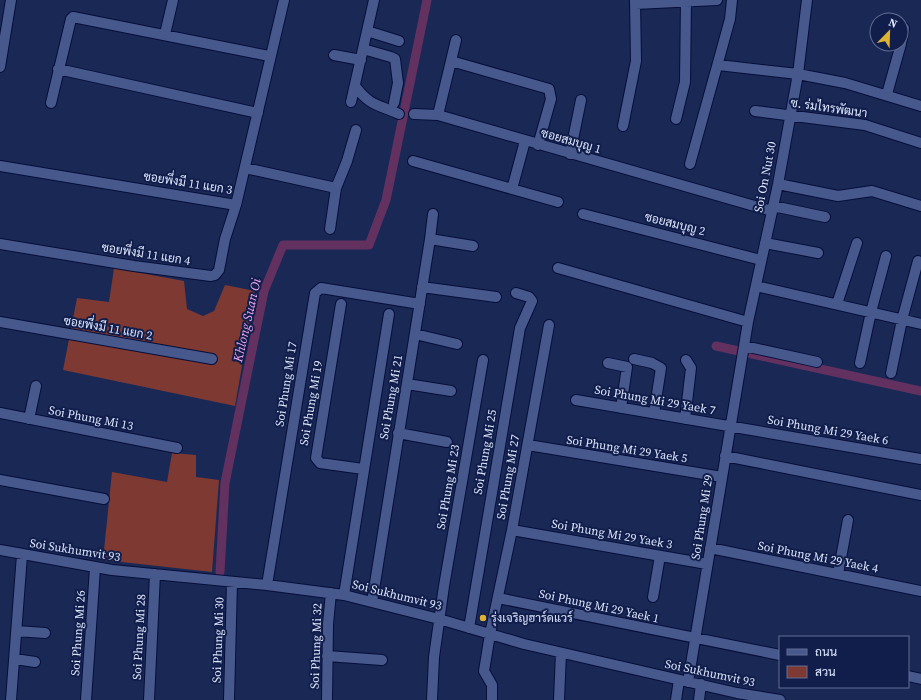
<svg xmlns="http://www.w3.org/2000/svg" width="921" height="700" font-family="'Source Serif 4',Sarabun,serif">
  <rect width="100%" height="100%" fill="#1a2856"/>
  <path fill="#7d3932" d="M 114,268 L 184,281 L 187,309 L 203,316 L 214,311 L 225,285 L 255,291 L 235,406 L 63,370 L 77,298 L 109,302 Z
    M 172,453 L 196,455 L 196,477 L 219,480 L 212,572 L 103,560 L 112,472 L 167,482 Z"/>
  <g fill="none" stroke-linecap="round" stroke-linejoin="round">
    <path stroke="#623160" stroke-width="9" d="M 716,346 L 921,391
      M 220,572 L 225,483 L 264,291 L 283,245 L 369,245 L 386,200 L 427,0"/>
    <g stroke="#060e3a" stroke-width="12">
      <path id="minor" d="M 635,4 L 717,0
        M 367,31 L 399,41
        M 165,34 L 173,0
        M 456,40 L 438,115 L 772,211
        M 901,43 L 904,28
        M 363,49 L 391,57 L 395,59 L 398,83 L 394,103
        M 334,55 L 361,60
        M 451,61 L 549,89 L 551,99 L 538,145
        M 718,65 L 798,74 L 845,83 L 921,106
        M 0,67 L 11,0
        M 58,69 L 258,113
        M 355,86 C 370,106 377,104 399,114
        M 887,94 L 901,44
        M 351,102 L 374,0
        M 51,103 L 71,19 L 73,17 L 269,56
        M 755,111 L 865,125 L 921,143
        M 414,114 L 438,115
        M 676,119 L 685,82 L 686,0
        M 623,126 L 636,61 L 635,0
        M 570,154 L 581,100
        M 413,161 L 558,202
        M 690,164 L 730,19 L 732,0
        M 0,166 L 236,205 L 284,0
        M 245,168 L 336,188 L 330,229
        M 778,184 L 838,196 L 872,191 L 921,206
        M 336,188 L 347,161 L 356,130
        M 512,189 L 525,141
        M 773,206 L 825,217
        M 583,214 L 761,260
        M 430,239 L 433,214
        M 765,243 L 818,253
        M 0,244 L 134,266 L 211,276 L 215,275 L 219,270 L 225,239 L 236,205
        M 558,268 L 748,322
        M 756,286 L 921,324
        M 422,287 L 496,297
        M 341,304 L 316,458 L 320,463 L 363,469
        M 837,304 L 857,243
        M 0,322 L 212,359
        M 415,334 L 457,344
        M 744,346 L 817,362
        M 634,359 L 652,363 L 661,368 L 654,413
        M 608,363 L 627,367 L 621,408
        M 860,363 L 871,312 L 886,256
        M 891,373 L 902,320 L 918,261
        M 407,384 L 451,391
        M 576,400 L 921,459
        M 0,413 L 177,448
        M 29,419 L 36,386
        M 685,419 L 691,368 L 686,360
        M 398,433 L 447,442
        M 528,445 L 722,477
        M 725,456 L 921,495
        M 0,480 L 104,499
        M 512,530 L 707,564
        M 710,548 L 921,591
        M 0,550 L 112,570 L 267,585 L 344,595 L 439,619 L 524,644 L 737,693 L 780,700
        M 838,574 L 848,520
        M 267,585 L 315,293 L 321,288 L 420,304
        M 344,595 L 389,314
        M 653,597 L 660,556
        M 498,598 L 780,655
        M 372,602 L 430,239 L 473,246
        M 469,628 L 520,328 L 532,301 L 529,297 L 516,293
        M 17,631 L 45,633
        M 327,656 L 382,660
        M 15,659 L 35,662
        M 908,676 L 921,679
        M 688,682 L 748,322 L 778,184 L 798,74 L 807,0
        M 11,700 L 22,555
        M 86,700 L 95,568
        M 149,700 L 155,574
        M 229,700 L 232,582
        M 327,700 L 328,624 L 331,593
        M 432,700 L 434,657 L 444,586 L 483,360
        M 492,700 L 492,685 L 484,671 L 490,634 L 512,530 L 549,325
        M 559,700 L 561,653
        M 676,700 L 679,680
        M 699,700 L 701,684"/>
    </g>
    <use href="#minor" stroke="#47598c" stroke-width="10"/>
  </g>
  <circle fill="#ddb133" stroke="#111d4b" stroke-width="1.5" cx="483" cy="618" r="4"/>
  <g text-anchor="middle" dominant-baseline="central" stroke-width="4" stroke-linejoin="round" paint-order="stroke">
    <g font-size="12" fill="#dde7fe" stroke="#111d4b">
      <text transform="translate(829 108) rotate(8)">ซ. ร่มไทรพัฒนา</text>
      <text transform="translate(571 141) rotate(16)">ซอยสมบุญ 1</text>
      <text transform="translate(765 177) rotate(-79)">Soi On Nut 30</text>
      <text transform="translate(188 183) rotate(9)">ซอยพึ่งมี 11 แยก 3</text>
      <text transform="translate(675 224) rotate(14)">ซอยสมบุญ 2</text>
      <text transform="translate(146 254) rotate(9)">ซอยพึ่งมี 11 แยก 4</text>
      <text transform="translate(108 328) rotate(10)">ซอยพึ่งมี 11 แยก 2</text>
      <text transform="translate(286 384) rotate(-81)">Soi Phung Mi 17</text>
      <text transform="translate(391 397) rotate(-80)">Soi Phung Mi 21</text>
      <text transform="translate(655 400) rotate(10)">Soi Phung Mi 29 Yaek 7</text>
      <text transform="translate(311 403) rotate(-80)">Soi Phung Mi 19</text>
      <text transform="translate(91 418) rotate(11)">Soi Phung Mi 13</text>
      <text transform="translate(828 430) rotate(10)">Soi Phung Mi 29 Yaek 6</text>
      <text transform="translate(627 449) rotate(9)">Soi Phung Mi 29 Yaek 5</text>
      <text transform="translate(485 452) rotate(-80)">Soi Phung Mi 25</text>
      <text transform="translate(508 477) rotate(-80)">Soi Phung Mi 27</text>
      <text transform="translate(448 487) rotate(-80)">Soi Phung Mi 23</text>
      <text transform="translate(702 517) rotate(-81)">Soi Phung Mi 29</text>
      <text transform="translate(612 534) rotate(10)">Soi Phung Mi 29 Yaek 3</text>
      <text transform="translate(75 550) rotate(9)">Soi Sukhumvit 93</text>
      <text transform="translate(818 557) rotate(11)">Soi Phung Mi 29 Yaek 4</text>
      <text transform="translate(397 595) rotate(14)">Soi Sukhumvit 93</text>
      <text transform="translate(599 606) rotate(12)">Soi Phung Mi 29 Yaek 1</text>
      <text transform="translate(78 633) rotate(-86)">Soi Phung Mi 26</text>
      <text transform="translate(139 637) rotate(-87)">Soi Phung Mi 28</text>
      <text transform="translate(218 640) rotate(-88)">Soi Phung Mi 30</text>
      <text transform="translate(316 646) rotate(-88)">Soi Phung Mi 32</text>
      <text transform="translate(710 673) rotate(12)">Soi Sukhumvit 93</text>
    </g>
    <g font-size="12" fill="#dde7fe" stroke="#111d4b" text-anchor="start">
      <text x="491" y="618">รุ่งเจริญฮาร์ดแวร์</text>
    </g>
    <g font-size="13" font-style="italic" fill="#f3a8ef" stroke="#111d4b">
      <text transform="translate(247 320) rotate(-77)">Khlong Suan Oi</text>
    </g>
  </g>
  <rect x="779" y="636" width="130" height="52" fill="#111d4b" stroke="#636e93"/>
  <rect x="787" y="649" width="20" height="6" fill="#47598c" stroke="#636e93"/>
  <text x="815" y="656" font-size="12" fill="#dde7fe">ถนน</text>
  <rect x="787" y="666" width="20" height="12" fill="#7d3932" stroke="#636e93"/>
  <text x="815" y="676" font-size="12" fill="#dde7fe">สวน</text>
  <g transform="translate(889 32) rotate(23)"><circle r="19" fill="#111d4b" stroke="#636e93"/>
  <path d="M0-3L7 15L0 10L-7 15Z" fill="#ddb133"/>
  <text y="-6" font-size="11" font-weight="bold" text-anchor="middle" fill="#dde7fe">N</text>
  </g>
</svg>
